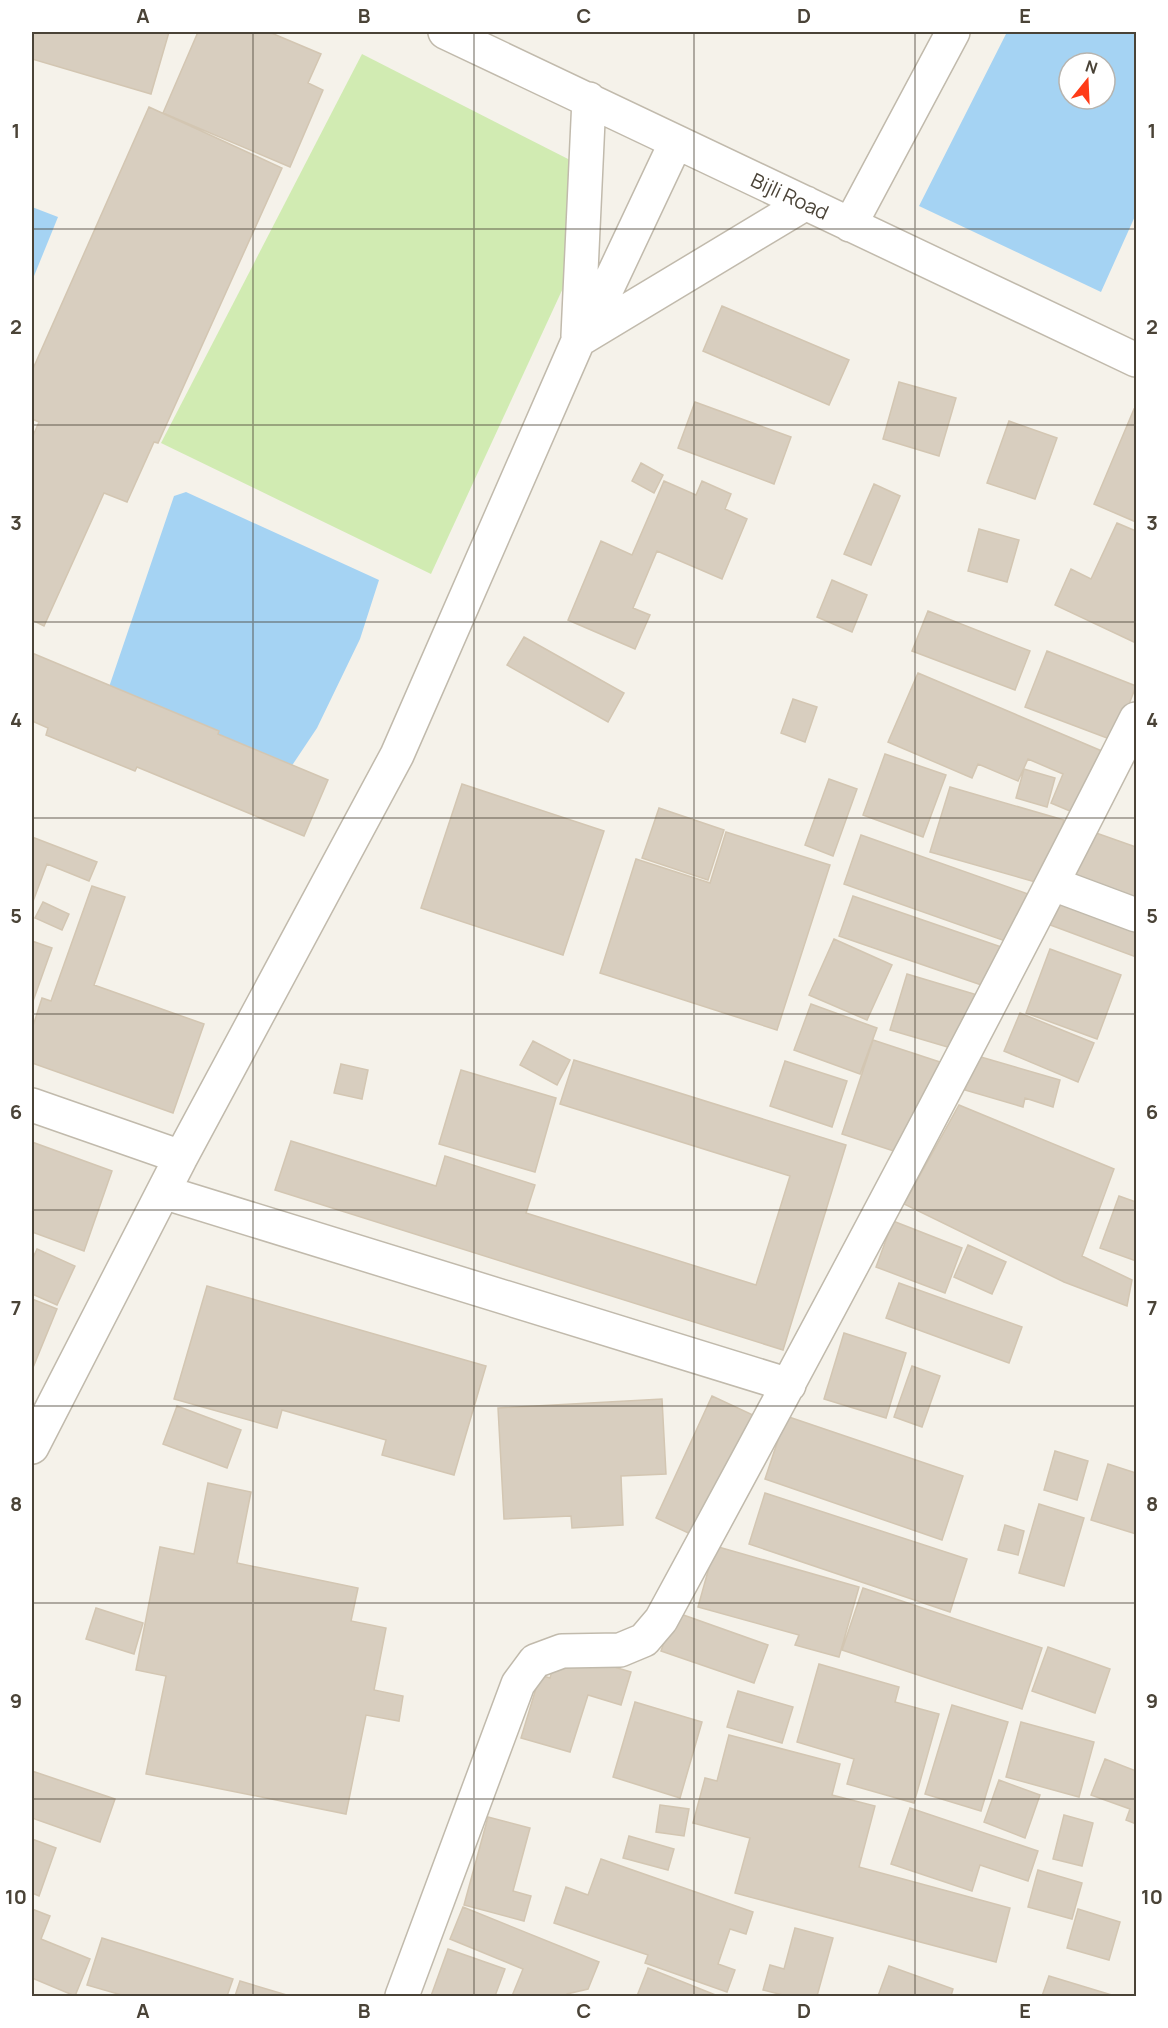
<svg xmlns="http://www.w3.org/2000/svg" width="1168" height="2028" font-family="Manrope,sans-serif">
  <rect width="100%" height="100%" fill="#f5f2ea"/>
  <path fill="#d1ebb2" d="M 362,54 L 574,162 L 582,247 L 431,574 L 161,443 Z"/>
  <path fill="#a5d3f3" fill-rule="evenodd" d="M 1007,32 L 1136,32 L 1136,214 L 1101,292 L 919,206 ZM 1069,63 L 1105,63 L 1105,99 L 1069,99 Z
    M 32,207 L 58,217 L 32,281 Z
    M 186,492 L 379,580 L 360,639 L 317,728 L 291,767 L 108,690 L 174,496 Z"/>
  <path fill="#d8cebf" stroke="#d3c6b2" stroke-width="1.5" d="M 32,32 L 169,32 L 151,94 L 32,59 Z
    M 198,32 L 269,32 L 321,54 L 308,83 L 323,90 L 290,167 L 163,113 Z
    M 149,107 L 282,168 L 158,443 L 154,442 L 127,502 L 104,493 L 44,626 L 32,620 L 32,438 L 39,422 L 32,419 L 32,371 Z
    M 722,306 L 849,360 L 829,405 L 703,351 Z
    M 899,382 L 956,398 L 939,456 L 883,439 Z
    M 695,402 L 791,437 L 774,484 L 678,448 Z
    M 1134,409 L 1136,410 L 1136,522 L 1094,504 Z
    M 1009,421 L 1057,438 L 1035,499 L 987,483 Z
    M 641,463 L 663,475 L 654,493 L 632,481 Z
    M 664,481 L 696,495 L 702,481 L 731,494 L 725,509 L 747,519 L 722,579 L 657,551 L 633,608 L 650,615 L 635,649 L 568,620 L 601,541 L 632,555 Z
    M 874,484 L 900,496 L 871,565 L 844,554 Z
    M 1117,523 L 1136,531 L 1136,643 L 1055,605 L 1071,569 L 1091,579 Z
    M 979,529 L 1019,540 L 1007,582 L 968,571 Z
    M 832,580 L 867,595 L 852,632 L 817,617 Z
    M 928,611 L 1030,651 L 1015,690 L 912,651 Z
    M 524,637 L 624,693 L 608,722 L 507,665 Z
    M 1047,651 L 1136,686 L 1115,741 L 1025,707 Z
    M 32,653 L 219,731 L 218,734 L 328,780 L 304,836 L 137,767 L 135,771 L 46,735 L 48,728 L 32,721 Z
    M 918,673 L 1116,757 L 1089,819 L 1051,803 L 1063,774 L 1028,759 L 1018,781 L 978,764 L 972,778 L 888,742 Z
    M 793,699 L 817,707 L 805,742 L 781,733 Z
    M 885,754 L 946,775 L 923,837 L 863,815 Z
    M 1024,769 L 1055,778 L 1047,807 L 1016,798 Z
    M 829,779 L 857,789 L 833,856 L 805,845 Z
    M 462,784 L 604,831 L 563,955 L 421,908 Z
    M 950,787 L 1064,820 L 1046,885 L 930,852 Z
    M 659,808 L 724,830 L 708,880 L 642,858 Z
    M 1082,828 L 1136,847 L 1136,902 L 1065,877 Z
    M 726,832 L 830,865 L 777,1030 L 600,973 L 636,859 L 710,883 Z
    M 861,835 L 1042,899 L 1025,948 L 844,884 Z
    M 32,837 L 97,862 L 89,881 L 47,864 L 32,904 Z
    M 92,886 L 125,897 L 94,985 L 204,1024 L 173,1113 L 32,1063 L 32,1029 L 42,998 L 51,1001 Z
    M 1058,889 L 1136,919 L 1136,957 L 1045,923 Z
    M 853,896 L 1010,950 L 996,990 L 839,936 Z
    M 43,902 L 69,914 L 62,930 L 35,918 Z
    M 834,939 L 892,965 L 867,1020 L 809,995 Z
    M 32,941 L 52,948 L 32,1004 Z
    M 1050,949 L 1121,975 L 1097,1039 L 1026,1013 Z
    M 907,974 L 984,997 L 968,1053 L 890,1030 Z
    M 811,1004 L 877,1028 L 860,1074 L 794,1050 Z
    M 1020,1013 L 1094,1043 L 1078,1082 L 1004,1051 Z
    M 873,1040 L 940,1062 L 909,1156 L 842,1134 Z
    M 533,1041 L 570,1060 L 557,1085 L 520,1065 Z
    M 974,1055 L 1060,1080 L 1053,1107 L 1025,1098 L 1023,1107 L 965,1090 Z
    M 574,1060 L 846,1145 L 783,1350 L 275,1190 L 291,1141 L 436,1186 L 445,1156 L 535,1185 L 526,1213 L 756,1285 L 790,1176 L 560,1104 Z
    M 785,1061 L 847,1081 L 832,1127 L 770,1106 Z
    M 341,1064 L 368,1070 L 362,1099 L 334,1093 Z
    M 461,1070 L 556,1098 L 535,1172 L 439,1144 Z
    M 959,1105 L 1114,1169 L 1082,1256 L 1132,1280 L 1127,1306 L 1064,1282 L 904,1204 Z
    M 32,1142 L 112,1171 L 84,1251 L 32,1232 Z
    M 1119,1196 L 1136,1202 L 1136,1261 L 1100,1248 Z
    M 893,1221 L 962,1248 L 945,1293 L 876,1267 Z
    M 968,1245 L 1006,1262 L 992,1294 L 954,1277 Z
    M 37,1249 L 75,1266 L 57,1305 L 32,1294 L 32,1260 Z
    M 899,1283 L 1022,1327 L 1009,1363 L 886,1318 Z
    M 207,1286 L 486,1366 L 454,1475 L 382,1455 L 386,1440 L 282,1410 L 277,1428 L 174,1399 Z
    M 32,1299 L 57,1309 L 32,1370 Z
    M 844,1333 L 906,1353 L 886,1418 L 824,1399 Z
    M 912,1366 L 940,1376 L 922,1427 L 894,1417 Z
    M 712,1396 L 753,1415 L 697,1537 L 656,1518 Z
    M 662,1399 L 666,1474 L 621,1476 L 623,1525 L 572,1528 L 571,1516 L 504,1519 L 498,1408 Z
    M 177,1406 L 241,1430 L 227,1468 L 163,1444 Z
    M 786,1416 L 963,1476 L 942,1540 L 765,1479 Z
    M 1055,1451 L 1088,1461 L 1077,1500 L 1044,1490 Z
    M 1108,1464 L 1136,1473 L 1136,1534 L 1091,1520 Z
    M 208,1483 L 251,1492 L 237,1563 L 358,1588 L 351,1621 L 386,1628 L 374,1690 L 403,1696 L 399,1721 L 366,1715 L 346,1814 L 146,1774 L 166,1676 L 136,1670 L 160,1547 L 194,1554 Z
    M 765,1493 L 967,1559 L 950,1612 L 749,1544 Z
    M 1039,1504 L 1084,1518 L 1064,1586 L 1019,1573 Z
    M 1005,1525 L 1024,1531 L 1018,1555 L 998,1550 Z
    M 715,1546 L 859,1587 L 839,1657 L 795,1645 L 799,1635 L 698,1607 Z
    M 863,1588 L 1042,1648 L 1022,1709 L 842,1650 Z
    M 96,1608 L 143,1623 L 134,1654 L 86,1639 Z
    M 675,1612 L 768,1645 L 754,1683 L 661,1651 Z
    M 1048,1647 L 1110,1669 L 1095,1713 L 1032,1691 Z
    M 558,1650 L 631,1672 L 621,1705 L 588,1695 L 570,1752 L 521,1738 L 540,1675 L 550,1678 Z
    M 819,1664 L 899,1687 L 895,1702 L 939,1714 L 914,1803 L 847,1784 L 854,1759 L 797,1742 Z
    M 738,1691 L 793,1707 L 782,1743 L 727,1727 Z
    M 635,1702 L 702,1722 L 680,1798 L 613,1777 Z
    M 952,1705 L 1008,1722 L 981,1811 L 925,1794 Z
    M 1021,1722 L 1094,1742 L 1079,1797 L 1006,1777 Z
    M 729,1735 L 840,1764 L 832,1795 L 875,1806 L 859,1867 L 1010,1908 L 996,1962 L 735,1893 L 750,1838 L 693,1823 L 705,1778 L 717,1781 Z
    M 1105,1759 L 1136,1771 L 1136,1824 L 1126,1820 L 1130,1809 L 1091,1795 Z
    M 32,1771 L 115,1799 L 100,1842 L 32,1818 Z
    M 999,1780 L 1040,1795 L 1025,1838 L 984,1822 Z
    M 660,1805 L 689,1809 L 684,1836 L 656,1832 Z
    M 910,1808 L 1038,1851 L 1028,1881 L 980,1865 L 972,1891 L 891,1864 Z
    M 1064,1815 L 1093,1823 L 1082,1866 L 1053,1859 Z
    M 488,1817 L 530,1828 L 513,1891 L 531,1896 L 524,1921 L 464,1905 Z
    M 629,1836 L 674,1849 L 668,1870 L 623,1858 Z
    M 32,1839 L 56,1848 L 39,1896 L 32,1893 Z
    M 601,1859 L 753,1912 L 746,1934 L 730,1929 L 718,1964 L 735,1970 L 727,1992 L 645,1963 L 648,1955 L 554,1923 L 566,1887 L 588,1895 Z
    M 1038,1870 L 1082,1883 L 1072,1919 L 1028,1907 Z
    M 463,1907 L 599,1962 L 588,1989 L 567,1994 L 566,1996 L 512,1996 L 523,1969 L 450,1939 Z
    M 32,1909 L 50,1916 L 41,1939 L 90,1959 L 75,1996 L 32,1978 Z
    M 1078,1909 L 1120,1922 L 1109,1960 L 1067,1948 Z
    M 795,1928 L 833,1938 L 817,1996 L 787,1996 L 763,1990 L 770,1965 L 784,1969 Z
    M 102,1938 L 233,1979 L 227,1996 L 125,1996 L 87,1985 Z
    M 448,1949 L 505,1969 L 495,1996 L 431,1996 Z
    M 889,1966 L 953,1989 L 951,1996 L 878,1996 Z
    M 648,1968 L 718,1996 L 637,1996 Z
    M 1049,1976 L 1115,1996 L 1042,1996 Z
    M 240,1981 L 290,1996 L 235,1996 Z"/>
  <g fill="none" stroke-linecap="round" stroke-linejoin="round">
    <g stroke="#c1baac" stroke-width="36">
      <path id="minor" d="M 445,32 L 1136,360
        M 850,225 L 953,32
        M 578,336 L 589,99
        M 582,338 L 806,203
        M 1053,884 L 1136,915
        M 32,1105 L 181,1157
        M 163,1192 L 789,1385
        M 32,1447 L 181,1157 L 397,755 L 578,341 L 603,297 L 676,142
        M 402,1996 L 518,1684 L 535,1661 L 562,1651 L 620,1650 L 644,1640 L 661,1620 C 823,1322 983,1022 1136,719"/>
    </g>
    <use href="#minor" stroke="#fff" stroke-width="33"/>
  </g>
  <path fill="none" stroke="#4a4337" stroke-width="1.5" stroke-opacity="0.55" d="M 253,32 L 253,1996M 474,32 L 474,1996M 694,32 L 694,1996M 915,32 L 915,1996M 32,229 L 1136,229M 32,425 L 1136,425M 32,622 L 1136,622M 32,818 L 1136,818M 32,1014 L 1136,1014M 32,1210 L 1136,1210M 32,1406 L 1136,1406M 32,1603 L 1136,1603M 32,1799 L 1136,1799"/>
  <g text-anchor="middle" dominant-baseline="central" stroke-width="4.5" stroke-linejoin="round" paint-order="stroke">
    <g font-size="20" fill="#4a4337" stroke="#fff">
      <text transform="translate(790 196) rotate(25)">Bijli Road</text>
    </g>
  </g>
  <rect width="1168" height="2028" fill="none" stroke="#ffffff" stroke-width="66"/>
  <g transform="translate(1087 81) rotate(18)"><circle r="28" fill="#ffffff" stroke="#b7b4af" stroke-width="1.5"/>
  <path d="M0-4.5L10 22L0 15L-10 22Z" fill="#ff3b17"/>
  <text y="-9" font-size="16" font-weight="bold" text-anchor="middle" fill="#4a4337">N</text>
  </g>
  <rect x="33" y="33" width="1102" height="1962" fill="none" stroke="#4a4337" stroke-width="2"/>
  <g font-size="20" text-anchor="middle" font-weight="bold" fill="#4a4337">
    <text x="143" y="23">A</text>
    <text x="364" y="23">B</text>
    <text x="584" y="23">C</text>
    <text x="804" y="23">D</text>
    <text x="1025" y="23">E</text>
    <text x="16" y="138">1</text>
    <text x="1152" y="138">1</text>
    <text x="16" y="334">2</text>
    <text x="1152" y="334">2</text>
    <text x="16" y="530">3</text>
    <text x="1152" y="530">3</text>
    <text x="16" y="727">4</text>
    <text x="1152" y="727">4</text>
    <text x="16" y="923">5</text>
    <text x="1152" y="923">5</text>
    <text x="16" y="1119">6</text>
    <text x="1152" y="1119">6</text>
    <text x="16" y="1315">7</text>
    <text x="1152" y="1315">7</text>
    <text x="16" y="1511">8</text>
    <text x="1152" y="1511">8</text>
    <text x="16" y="1708">9</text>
    <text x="1152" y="1708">9</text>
    <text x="16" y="1904">10</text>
    <text x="1152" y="1904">10</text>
    <text x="143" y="2018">A</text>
    <text x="364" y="2018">B</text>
    <text x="584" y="2018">C</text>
    <text x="804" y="2018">D</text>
    <text x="1025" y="2018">E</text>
  </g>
</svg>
